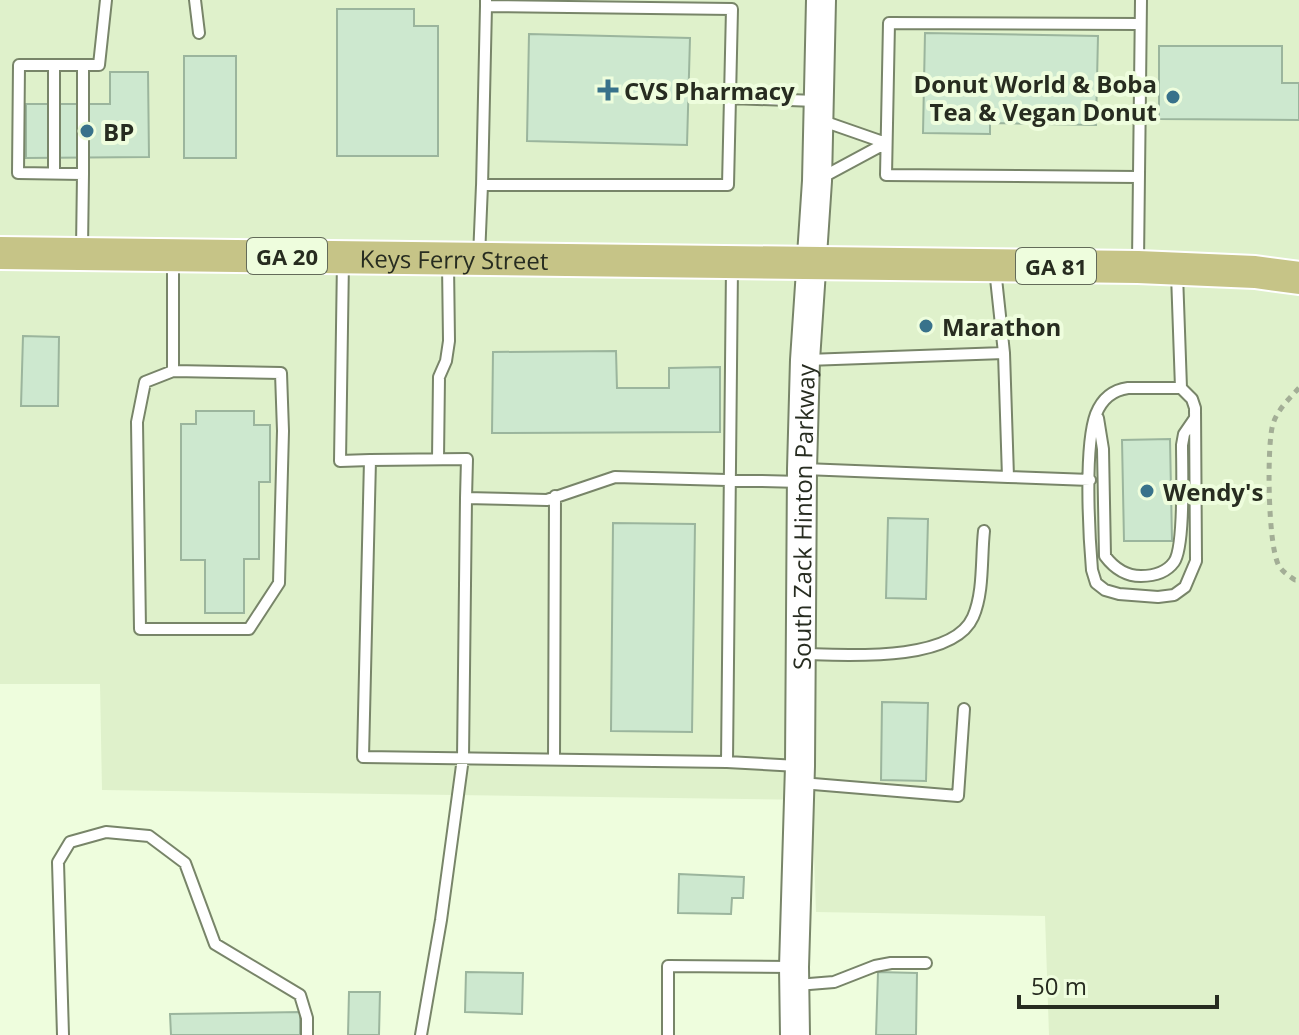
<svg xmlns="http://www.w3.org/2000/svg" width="1299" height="1035" font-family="'Open Sans',sans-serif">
  <rect width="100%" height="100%" fill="#eefddd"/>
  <path fill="#dff1cb" d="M 0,0 L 1299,0 L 1299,1035 L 1049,1035 L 1045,916 L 816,912 L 812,800 L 102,790 L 100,684 L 0,684 Z"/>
  <path fill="#cde8cf" stroke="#9bb59d" stroke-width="2" d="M 337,9 L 414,9 L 414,26 L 438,26 L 438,156 L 337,156 Z
    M 925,33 L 1098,36 L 1096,125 L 990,123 L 990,134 L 923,133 Z
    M 529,34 L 690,38 L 687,145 L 527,141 Z
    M 1159,46 L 1282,46 L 1282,83 L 1299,83 L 1299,120 L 1159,119 Z
    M 184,56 L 236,56 L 236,158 L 184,158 Z
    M 110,72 L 148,72 L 149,157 L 26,158 L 26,104 L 110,104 Z
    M 23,336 L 59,337 L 58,406 L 21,406 Z
    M 616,351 L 617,388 L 669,388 L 669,368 L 720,367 L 720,432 L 492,433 L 493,352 Z
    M 196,411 L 254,411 L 254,425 L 270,425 L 270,482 L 259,482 L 259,559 L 244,559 L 244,613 L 205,613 L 205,560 L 181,560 L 181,424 L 196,424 Z
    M 1170,439 L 1172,541 L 1124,541 L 1122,440 Z
    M 888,518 L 928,519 L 926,599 L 886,598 Z
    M 613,523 L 695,524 L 692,732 L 611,731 Z
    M 882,702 L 928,703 L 926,781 L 881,780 Z
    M 679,874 L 744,877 L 743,898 L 732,898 L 731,914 L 678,913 Z
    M 466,972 L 523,973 L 522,1014 L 465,1012 Z
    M 878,972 L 917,973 L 916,1035 L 876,1035 Z
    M 349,992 L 380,992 L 379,1035 L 348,1035 Z
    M 300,1012 L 300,1035 L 171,1035 L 170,1014 Z"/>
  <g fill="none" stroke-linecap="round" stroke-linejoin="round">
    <g stroke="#788569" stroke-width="14">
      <path id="lane" d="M 195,0 L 199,33
        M 730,98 L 816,101
        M 820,120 L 886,143
        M 54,173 L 54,65
        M 83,174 L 83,65
        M 1138,177 L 886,175 L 889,23 L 1140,24
        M 821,178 L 886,143
        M 482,187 L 486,6
        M 82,248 L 83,174 L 18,173 L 19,65 L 99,65 L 106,0
        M 173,257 L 173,371 L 145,382 L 137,422 L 140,629 L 249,629 L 279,583 L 283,431 L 281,373 L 173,371
        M 479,257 L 482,185 L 728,185 L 732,9 L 486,6 L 486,0
        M 343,260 L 340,461 L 370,460 L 363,757 L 727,762 L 798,766
        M 1138,262 L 1141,0
        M 1177,274 L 1181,388
        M 807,360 L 1004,353
        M 1128,388 L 1181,388 L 1192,399 L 1195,408 L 1196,561 L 1185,587 L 1174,595 L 1158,597 L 1119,594 L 1105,590 L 1096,583 L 1092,570 C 1089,535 1084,446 1096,414 C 1102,399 1113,390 1128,388 Z
        M 1098,418 L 1103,449 L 1105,556 C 1114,568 1126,576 1141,576 C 1154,576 1166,573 1174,562 C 1185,547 1182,468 1182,445 L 1184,434 L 1195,418
        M 438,459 L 439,377 L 446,361 L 449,341 L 448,264
        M 370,460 L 467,459 L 466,498 L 547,500 L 615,477 L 801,482
        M 804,469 L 1008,477 L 1004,353 L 995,269
        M 1008,477 L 1090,480
        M 803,654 C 844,655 953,663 973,617 C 984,592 981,558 984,531
        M 554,760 L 555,496
        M 727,762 L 732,267
        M 801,783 L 958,796 L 964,709
        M 797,985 L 834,982 L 875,966 L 891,963 L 926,963
        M 63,1035 L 58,862 L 70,842 L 106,832 L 149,836 L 185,863 L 215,944 L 300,995 L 307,1018 L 307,1035
        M 421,1035 L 441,920 L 463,758 L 466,498
        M 668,1035 L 668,966 L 792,967"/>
    </g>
    <g stroke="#788569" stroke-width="32">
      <g id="secondary">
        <path id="s1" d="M 795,1035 L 794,967 L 800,766 L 802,469 L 805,360 L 817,181 L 821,0"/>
      </g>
    </g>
    <g stroke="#fff" stroke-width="36">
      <g id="primary">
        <path id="s2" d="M 0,253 L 1138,267 L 1255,272 L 1299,278"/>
      </g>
    </g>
    <path stroke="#a3ae96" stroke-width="5" stroke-dasharray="6 6" stroke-linecap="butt" d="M 1299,388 C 1288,400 1275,412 1272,428 C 1267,453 1268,541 1278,564 C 1281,571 1288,575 1295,580 L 1299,580"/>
    <use href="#lane" stroke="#fff" stroke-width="10"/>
    <use href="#secondary" stroke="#fff" stroke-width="28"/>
    <use href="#primary" stroke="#c6c487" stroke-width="32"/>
  </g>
  <g fill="#38728b" stroke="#eefddd" stroke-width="3">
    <path d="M604 78h8v8h8v8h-8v8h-8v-8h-8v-8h8z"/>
    <circle cx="1173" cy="97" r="8"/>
    <circle cx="87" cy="131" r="8"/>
    <circle cx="926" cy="326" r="8"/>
    <circle cx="1147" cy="491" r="8"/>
  </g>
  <g text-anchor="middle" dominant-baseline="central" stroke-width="8" stroke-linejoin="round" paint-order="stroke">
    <g fill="#eefddd" stroke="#636b59" stroke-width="2">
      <rect x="247" y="238" width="80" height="36" rx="6"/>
      <rect x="1016" y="248" width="80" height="36" rx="6"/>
    </g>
    <g font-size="22" font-weight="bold" fill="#272c20">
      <text x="287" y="256">GA 20</text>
      <text x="1056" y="266">GA 81</text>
    </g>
    <g font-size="24" font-weight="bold" fill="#272c20" stroke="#eefddd" text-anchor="start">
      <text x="1157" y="83" text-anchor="end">Donut World &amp; Boba<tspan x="1157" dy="28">Tea &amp; Vegan Donut</tspan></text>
      <text x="624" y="90">CVS Pharmacy</text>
      <text x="103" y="131">BP</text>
      <text x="942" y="326">Marathon</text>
      <text x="1163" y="491">Wendy's</text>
    </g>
    <g font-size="24" fill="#272c20" stroke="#eefddd">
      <text stroke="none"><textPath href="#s2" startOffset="454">Keys Ferry Street</textPath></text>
      <text stroke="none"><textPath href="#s1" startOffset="518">South Zack Hinton Parkway</textPath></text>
    </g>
  </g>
  <path d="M1019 995v12h198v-12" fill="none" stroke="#272c20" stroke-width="4"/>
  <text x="1031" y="995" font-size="24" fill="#272c20" stroke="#eefddd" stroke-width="6" paint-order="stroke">50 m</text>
</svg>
